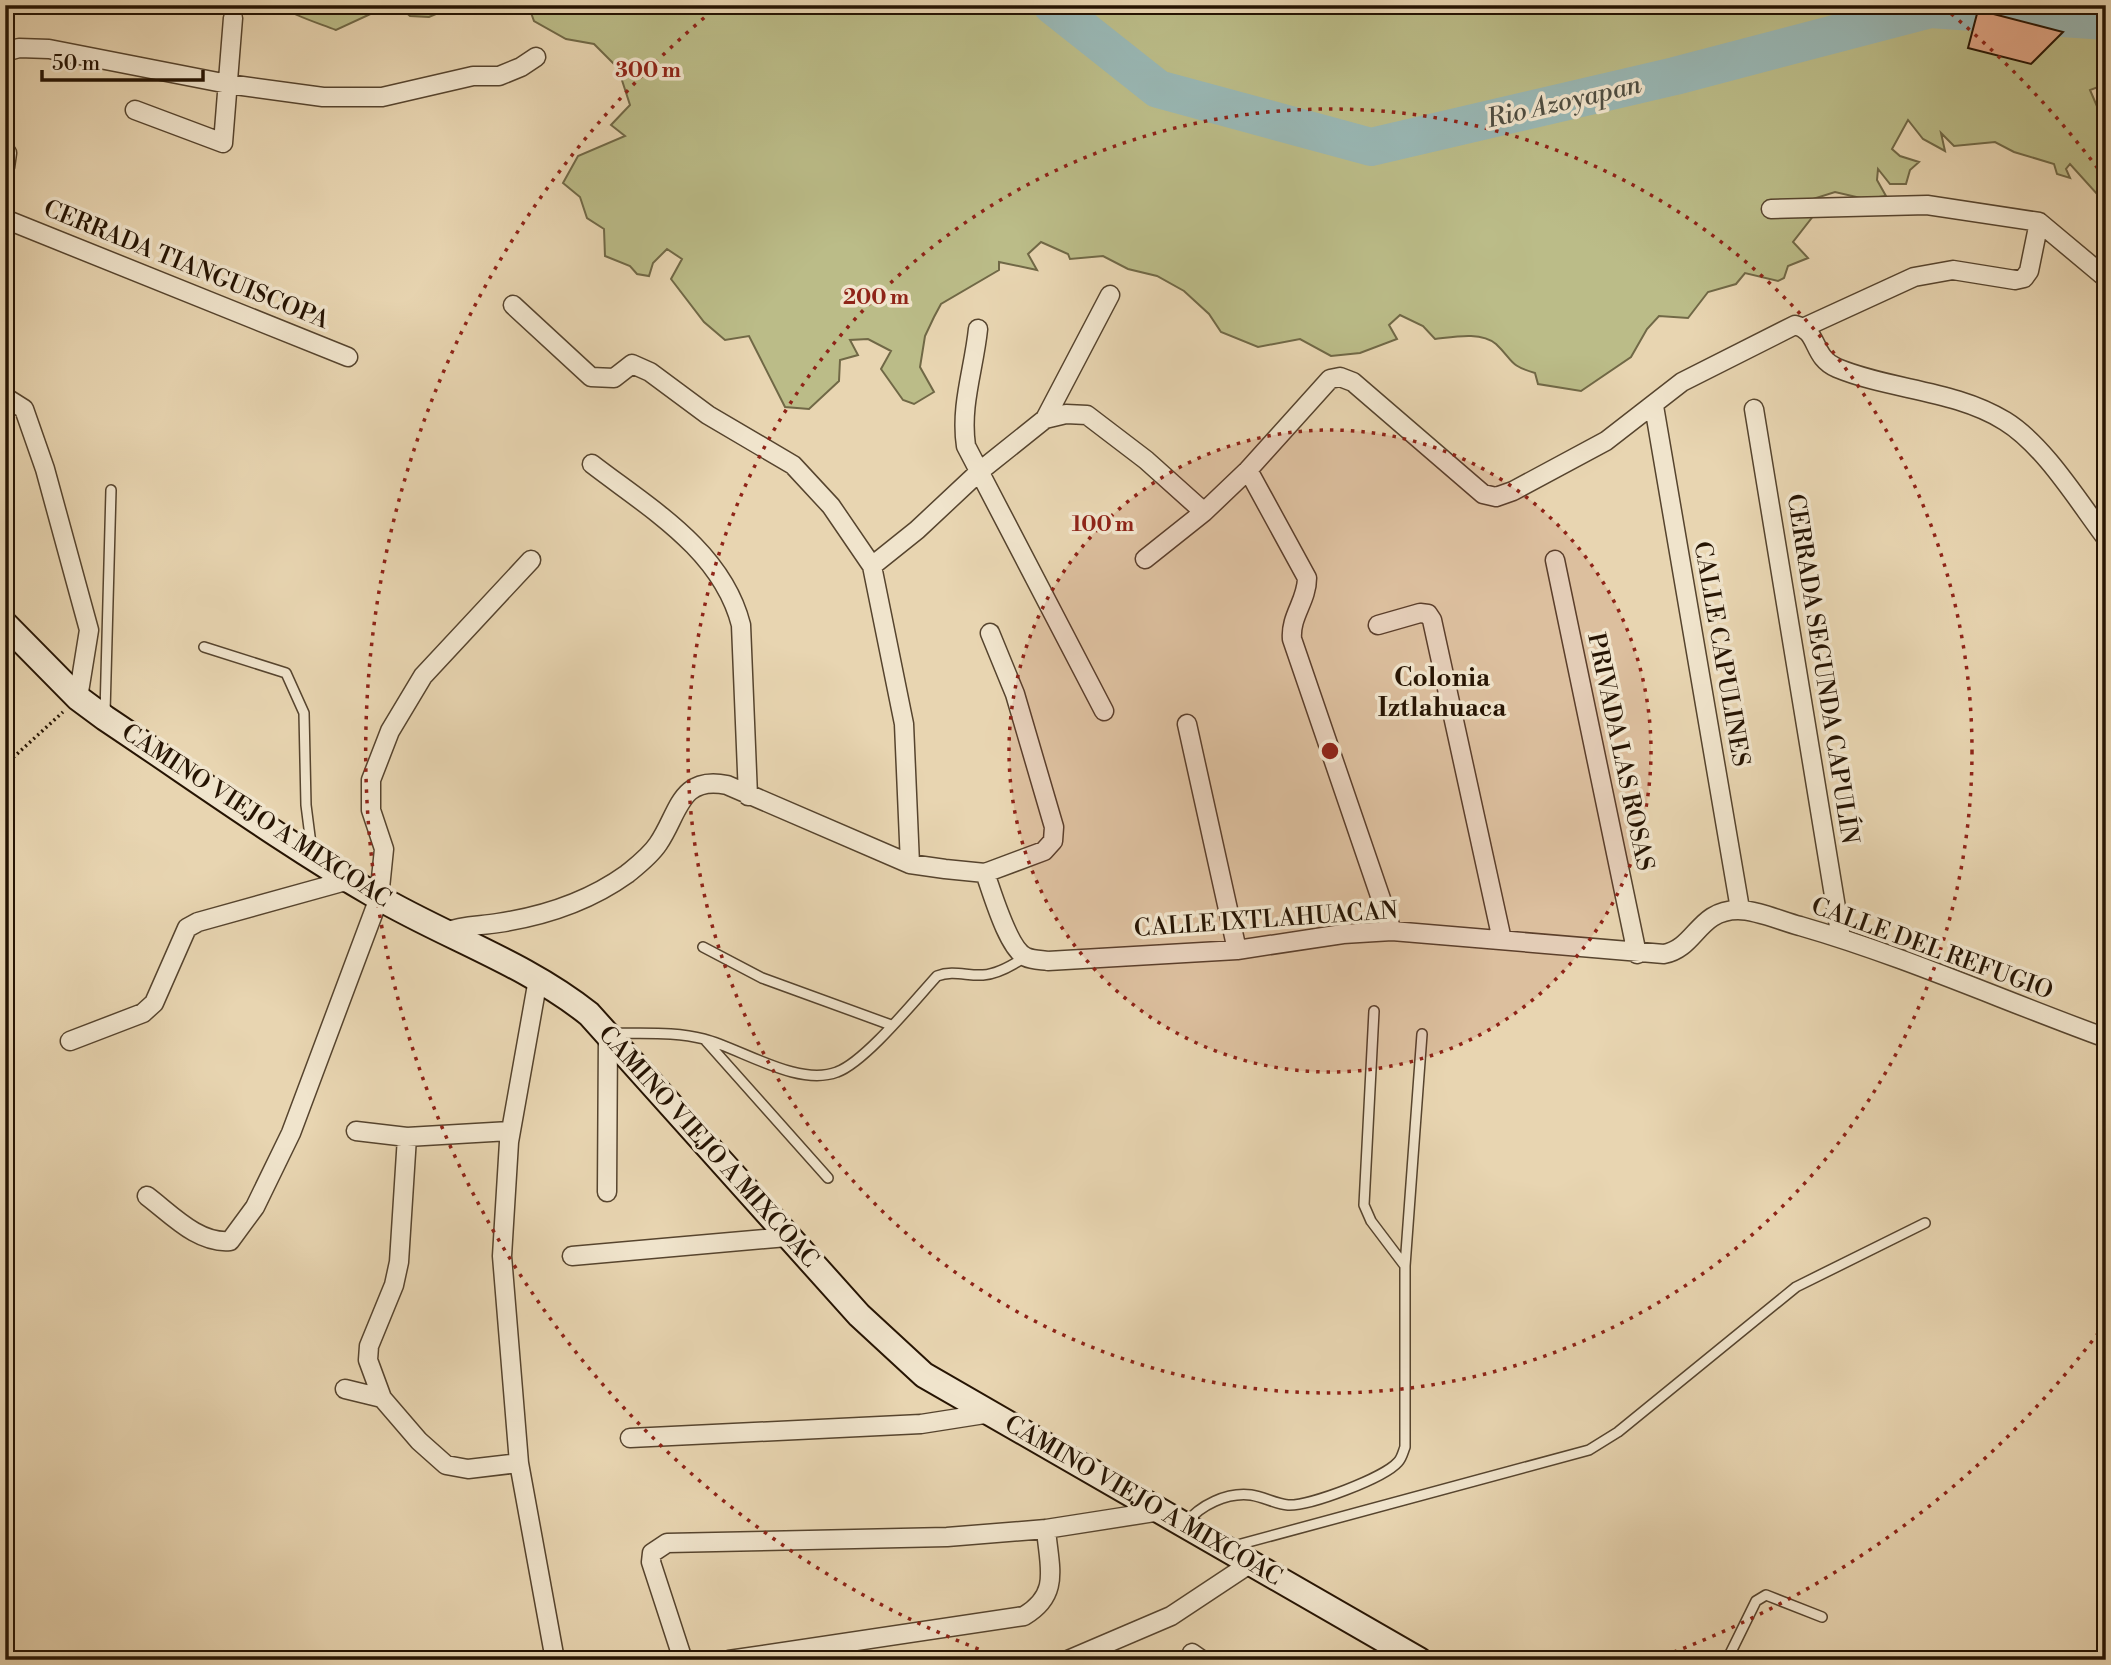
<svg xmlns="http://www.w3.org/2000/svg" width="2111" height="1665" font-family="'Libre Bodoni',serif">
  <rect width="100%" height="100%" fill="#e8d5b1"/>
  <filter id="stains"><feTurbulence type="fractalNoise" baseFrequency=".00286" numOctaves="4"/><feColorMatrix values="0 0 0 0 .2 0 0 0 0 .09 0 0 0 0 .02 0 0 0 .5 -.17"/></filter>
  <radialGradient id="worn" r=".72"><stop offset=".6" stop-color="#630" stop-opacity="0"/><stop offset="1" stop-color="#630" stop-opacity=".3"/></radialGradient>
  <path fill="#bbbc88" stroke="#706846" stroke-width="2" d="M 277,5 L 390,5 L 336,30 C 315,22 295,16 277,5 Z
    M 398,5 L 443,5 L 448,9 L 429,17 L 410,16 Z
    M 505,5 L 2106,5 L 2106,84 L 2090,90 L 2102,118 L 2106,118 L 2106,204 L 2070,164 L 2066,169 L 2070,178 L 2057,174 L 2054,164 L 2014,152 L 1995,142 L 1954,146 L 1941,133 L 1945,151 L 1923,139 L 1908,120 L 1892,149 L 1900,156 L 1919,162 L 1910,170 L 1906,184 L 1890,184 L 1878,169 L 1877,180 L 1886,196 L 1865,199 L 1835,192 L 1813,199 L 1814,215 L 1793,242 L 1808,258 L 1788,266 L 1784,278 L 1778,281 L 1745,273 L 1736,284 L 1708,292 L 1688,318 L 1659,316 L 1647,329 L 1631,357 L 1581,391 L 1538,384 L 1535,373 C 1508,365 1514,361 1496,344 C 1481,331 1453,337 1435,339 L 1423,326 L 1400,315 L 1389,325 L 1397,339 L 1360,353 L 1331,356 L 1300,339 L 1258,347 L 1221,332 L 1209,314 L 1184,291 L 1157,276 L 1128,269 L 1103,256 L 1070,259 L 1068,254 L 1041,242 L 1028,254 L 1037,270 L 999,262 L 999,270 L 941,304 L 934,317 L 925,336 L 920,367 L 934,392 L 914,404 L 903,400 L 881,369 L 891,351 L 868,339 L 850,340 L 858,355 L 840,360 L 839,381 L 809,409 L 785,407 L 749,336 L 725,340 L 704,322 L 671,279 L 682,259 L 667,249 L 653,263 L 649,276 L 637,274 L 630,266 L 605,256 L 604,229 L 587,218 L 580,197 L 563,183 L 578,156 L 625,136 L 611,125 L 630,105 L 618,68 L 594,44 L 566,39 L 534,21 L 530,10 Z"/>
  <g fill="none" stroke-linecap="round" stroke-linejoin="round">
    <path stroke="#99b7b4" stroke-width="38" d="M 1052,5 L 1158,89 L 1371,147 L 1675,76 L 1930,9 L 2106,21"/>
  </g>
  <path fill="#e3a888" stroke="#261403" stroke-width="2" d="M 1978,10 L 2036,25 L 2063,32 L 2031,64 L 1968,48 Z"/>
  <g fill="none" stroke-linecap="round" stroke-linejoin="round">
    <g stroke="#56442e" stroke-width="12">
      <path id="lane" d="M 204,647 L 286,673 L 304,713 L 306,805 L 312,852
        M 105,713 L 111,490
        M 703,947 L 762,978 L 891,1025
        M 1374,1011 L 1364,1205 L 1371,1221 L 1405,1266
        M 613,1033 C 643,1034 674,1031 704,1039 C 742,1049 798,1087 837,1072 C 865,1062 915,1000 937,976 C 953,970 967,976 983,975 C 998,974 1013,965 1025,957
        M 706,1041 L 828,1178
        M 1185,1524 C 1200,1505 1227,1492 1251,1495 C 1264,1497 1276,1504 1288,1505 C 1310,1506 1384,1478 1398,1462 C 1402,1458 1403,1452 1405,1447 L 1405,1266 L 1422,1034
        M 1230,1547 L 1589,1450 L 1618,1432 L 1796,1287 L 1925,1223
        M 1727,1660 L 1756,1601 L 1766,1595 L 1822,1617"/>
    </g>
    <g stroke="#56442e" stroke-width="21">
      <path id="street" d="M 5,52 L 19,48 L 49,49 L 228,84 L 323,97 L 382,97 L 473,76 L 499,76 L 521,67 L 536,57
        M 135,110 L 223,143 L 233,18
        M 5,167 L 7,153
        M 1771,209 L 1927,205 L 2039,222
        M 5,219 L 348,357
        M 513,305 L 591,377 L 614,378 L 632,364 L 650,372 L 708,415 L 793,465 L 831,506 L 872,566 L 904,724 L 910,864
        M 1805,327 L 1914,277 L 1953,270 L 2015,280 L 2024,278 L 2029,271 L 2039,222 L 2106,278
        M 978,329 C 974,369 960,405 966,446 L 1104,711
        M 5,397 L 24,409 L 45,469 L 89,630 L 78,698
        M 1654,406 L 1740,909
        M 1754,409 L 1841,938
        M 1045,419 L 1066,414 L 1087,415 L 1146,460 L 1204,512
        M 592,464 C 649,508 722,550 741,625 L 748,796
        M 1248,470 L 1307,578 C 1307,601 1290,616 1292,639 L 1392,931
        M 1145,559 L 1204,512 L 1248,470 L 1330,379 L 1340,377 L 1353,382 L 1483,494 L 1496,497 L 1513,491 L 1606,441 L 1682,382 L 1795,325 C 1820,331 1811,357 1837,368 C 1890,390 1955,390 2005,421 C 2044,445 2078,501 2106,538
        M 1555,560 L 1637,954
        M 872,566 L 917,530 L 980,471 L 1045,419 L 1110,295
        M 1378,625 L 1420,613 L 1428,614 L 1432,620 L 1502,940
        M 1187,724 L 1237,950
        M 985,873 C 992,892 1008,949 1026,957 C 1032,960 1042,960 1048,961 L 1237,950 L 1343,934 L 1392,931 L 1664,954 C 1696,948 1698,910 1738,910 C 1757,910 1781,921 1800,926 C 1904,956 2004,1001 2106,1038
        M 445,932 C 463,925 480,926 498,923 C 545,916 588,902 627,874 C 638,865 650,856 658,844 C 679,814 679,775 727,785 L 910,864 L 945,869 L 985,873 L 1044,851 L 1053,841 L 1054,827 L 1015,694 L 990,633
        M 538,979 L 509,1142 L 502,1256 L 519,1463 L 555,1660
        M 70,1041 L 143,1013 L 154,1003 L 187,928 L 198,922 L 342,882 L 354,883
        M 356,1131 L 407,1137
        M 607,1192 L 608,1033
        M 147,1196 C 171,1214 198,1244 230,1241 L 255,1207 L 291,1133 L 379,898 L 384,849 L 371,810 L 371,780 L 390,731 L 423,676 L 531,560
        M 572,1256 L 787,1237
        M 345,1389 L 382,1398 L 419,1441 L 446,1465 L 468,1469 L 519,1463
        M 382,1398 L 368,1360 L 369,1346 L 394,1285 L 399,1262 L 407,1137 L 510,1131
        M 630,1438 L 921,1424 L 991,1413
        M 1192,1653 L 1202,1660
        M 683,1660 L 651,1562 L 652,1553 L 667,1543 L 947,1537 L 1046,1529 L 1161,1511
        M 729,1660 L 1024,1616 C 1061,1594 1049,1567 1046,1529
        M 1068,1660 L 1171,1616 L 1251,1563"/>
    </g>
    <g stroke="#261403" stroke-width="28">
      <path id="secondary" d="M 5,624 L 78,698 L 105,718 C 195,778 283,842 376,896 C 446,937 525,963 589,1014 L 859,1315 L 924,1375 L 1419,1660"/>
    </g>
    <path stroke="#261403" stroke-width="3.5" stroke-dasharray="2 3.5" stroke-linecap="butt" d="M 5,765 L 63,712"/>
    <use href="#lane" stroke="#f0e4cc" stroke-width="9"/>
    <use href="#street" stroke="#f0e4cc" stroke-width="18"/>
    <use href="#secondary" stroke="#f0e4cc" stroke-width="24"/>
  </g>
  <circle cx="1330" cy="751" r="321" fill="#8f2418" fill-opacity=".12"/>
  <g fill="none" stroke="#8f2418" stroke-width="3.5" stroke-dasharray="3.5 7">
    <circle cx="1330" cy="751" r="321"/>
    <circle cx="1330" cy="751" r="642"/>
    <path d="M2105 1324A964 964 0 0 1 1652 1660M1008 1660A964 964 0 0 1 717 7M1943 7A964 964 0 0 1 2105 178"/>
  </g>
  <g text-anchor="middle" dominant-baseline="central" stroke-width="7" stroke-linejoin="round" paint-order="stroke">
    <g font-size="24" fill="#261403" stroke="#f0e4cc">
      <text transform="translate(186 265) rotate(22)">CERRADA TIANGUISCOPA</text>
      <text transform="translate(1721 654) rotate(80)">CALLE CAPULINES</text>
      <text transform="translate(1822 669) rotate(81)">CERRADA SEGUNDA CAPULÍN</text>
      <text transform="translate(1620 752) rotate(78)">PRIVADA LAS ROSAS</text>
      <text transform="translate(256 816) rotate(33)">CAMINO VIEJO A MIXCOAC</text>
      <text transform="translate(1266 920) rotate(-4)">CALLE IXTLAHUACAN</text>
      <text transform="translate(1932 949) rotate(20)">CALLE DEL REFUGIO</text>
      <text transform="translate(708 1147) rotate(48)">CAMINO VIEJO A MIXCOAC</text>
      <text transform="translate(1143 1501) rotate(30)">CAMINO VIEJO A MIXCOAC</text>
    </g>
    <g font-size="26" font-style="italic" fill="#4e4d41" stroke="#f0e4cc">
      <text transform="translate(1564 102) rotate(-13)">Rio Azoyapan</text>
    </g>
    <g font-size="26" font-weight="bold" fill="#261403" stroke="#f0e4cc">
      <text x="1442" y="678">Colonia<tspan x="1442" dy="30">Iztlahuaca</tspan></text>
    </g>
  </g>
  <circle cx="1330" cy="751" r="10" fill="#8f2418" stroke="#f0e4cc" stroke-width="3.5"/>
  <g font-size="21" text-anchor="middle" font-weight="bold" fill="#8f2418" stroke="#f0e4cc" stroke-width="7" stroke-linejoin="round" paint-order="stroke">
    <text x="648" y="77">300 m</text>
    <text x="876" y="304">200 m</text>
    <text x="1103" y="531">100 m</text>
  </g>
  <rect width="2111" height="1665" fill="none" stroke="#e8d5b1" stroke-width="28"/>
  <rect x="7" y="7" width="2097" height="1651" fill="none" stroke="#261403" stroke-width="3.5"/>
  <rect x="14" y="14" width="2083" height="1637" fill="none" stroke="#261403" stroke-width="2"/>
  <path d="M42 70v10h161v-10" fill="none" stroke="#261403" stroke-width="3.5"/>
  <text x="52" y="70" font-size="21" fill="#261403" stroke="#f0e4cc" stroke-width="5" paint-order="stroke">50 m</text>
  <rect width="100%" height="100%" filter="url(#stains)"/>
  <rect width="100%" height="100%" fill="url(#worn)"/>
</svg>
